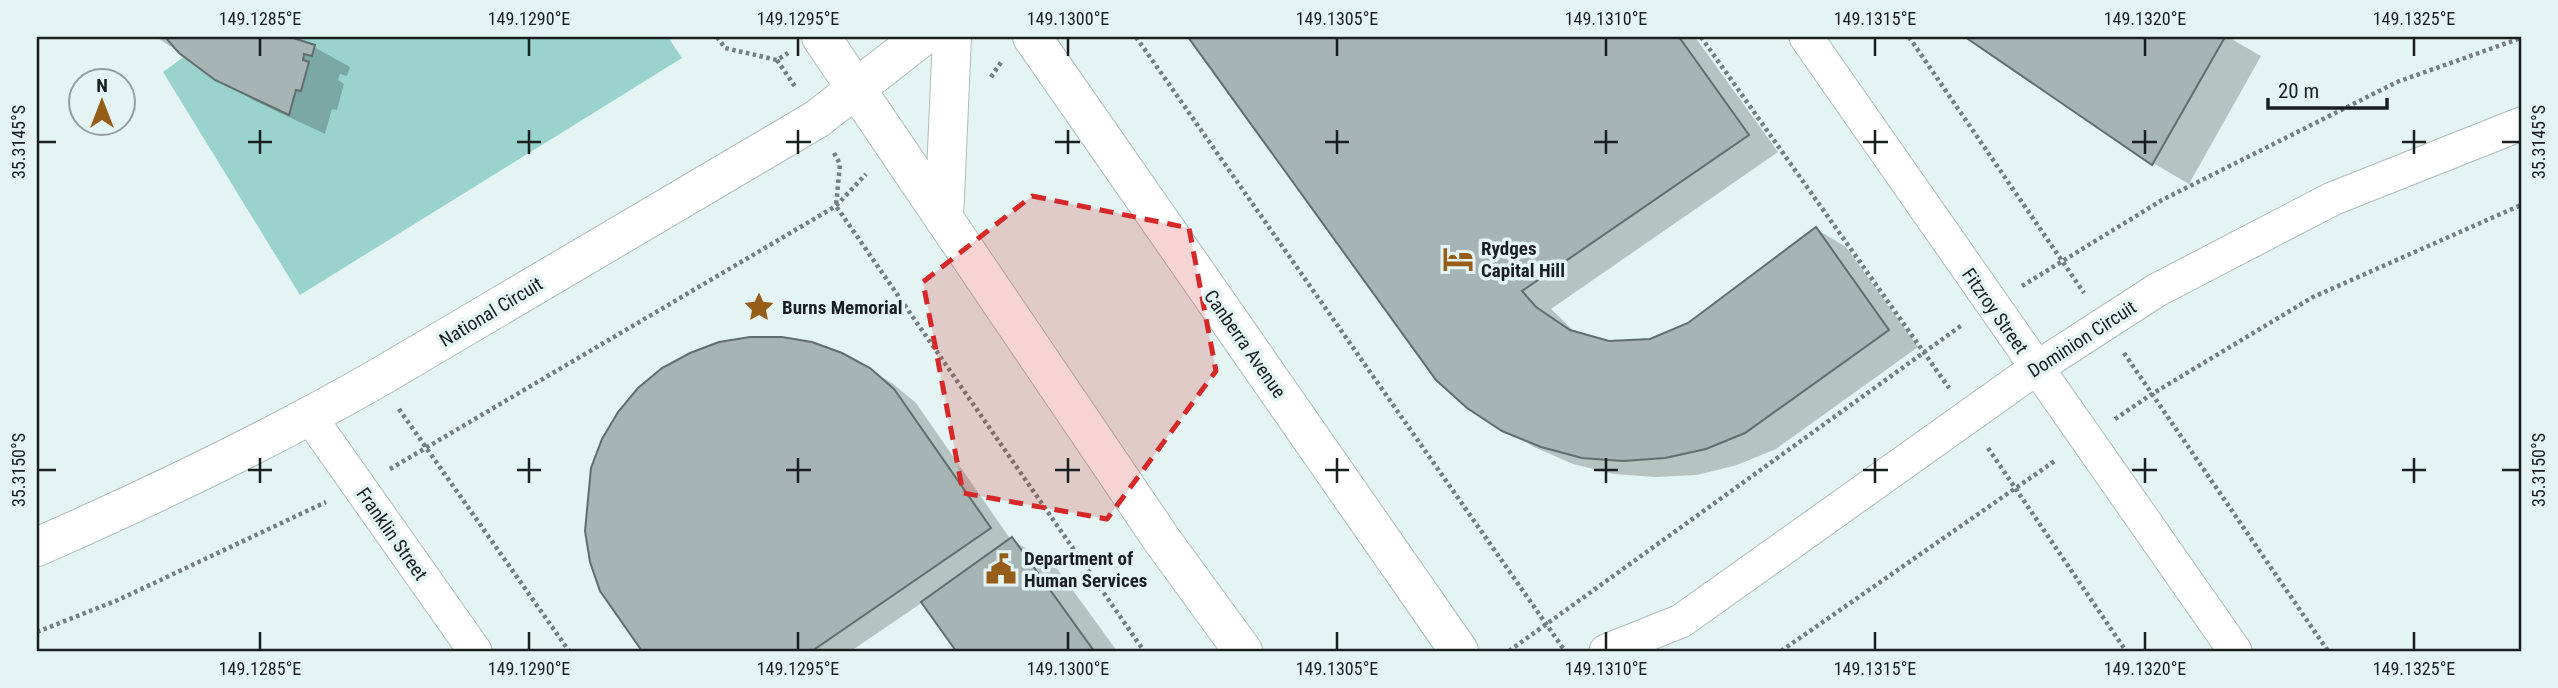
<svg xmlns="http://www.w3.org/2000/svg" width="2558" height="688" font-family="'Roboto Condensed',sans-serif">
  <rect width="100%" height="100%" fill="#e3f4f2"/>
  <path fill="#9ad3ce" d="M 211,37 L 668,37 L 682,58 L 300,295 L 163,72 Z"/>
  <path fill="#0003" d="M 156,37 L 284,37 L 314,47 L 350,67 L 347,76 L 340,74 L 338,80 L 344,84 L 337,110 L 332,109 L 325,134 L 253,100 Z
    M 1190,37 L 1695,37 L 1778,152 L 1551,309 L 1577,334 L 1609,343 L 1651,341 L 1689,325 L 1816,229 L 1846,247 L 1918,347 L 1776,449 L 1737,465 L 1697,475 L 1655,477 L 1614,474 L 1573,464 L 1534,447 L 1503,429 L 1437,379 Z
    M 1968,37 L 2228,37 L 2261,56 L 2189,184 L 2153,163 Z
    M 841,354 L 892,383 L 916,403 L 1011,540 L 1053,563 L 1117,651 L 958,651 L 923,602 L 851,651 L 644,651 L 602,590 Z"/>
  <path fill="#a6b5b4" stroke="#606f6d" stroke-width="2" d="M 165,37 L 290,37 L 315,45 L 312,56 L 304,54 L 303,60 L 309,62 L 301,91 L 296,90 L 289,115 L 215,80 L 179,53 Z
    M 1188,37 L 1679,37 L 1749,135 L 1522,291 L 1536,307 L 1570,330 L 1609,341 L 1650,339 L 1688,323 L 1816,227 L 1889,330 L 1745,433 L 1706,449 L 1665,458 L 1623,461 L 1582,458 L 1541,447 L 1502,431 L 1467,408 L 1436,380 Z
    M 1965,37 L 2225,37 L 2152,165 Z
    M 750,337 L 782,337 L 812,342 L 842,353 L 870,368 L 894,389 L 991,528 L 812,651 L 642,651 L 600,591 L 590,562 L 585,531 L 591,468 L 602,439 L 618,412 L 638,388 L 662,368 L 690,353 L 719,342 Z
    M 1012,537 L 1094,651 L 956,651 L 921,602 Z"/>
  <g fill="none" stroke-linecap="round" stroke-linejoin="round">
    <g stroke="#adbdbb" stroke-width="35">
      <path id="street" d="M 1806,37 L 2235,651
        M 310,417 L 475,651
        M 1606,651 L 1681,621 L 2035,369 L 2157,290 L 2332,199 L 2521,124"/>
    </g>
    <g stroke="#adbdbb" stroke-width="40">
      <path id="secondary" d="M 37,547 C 153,496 268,441 378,378 L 817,119 L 922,37"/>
    </g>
    <g stroke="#adbdbb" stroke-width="40">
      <path id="highway" d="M 821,37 L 1162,540 L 1243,651
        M 918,37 L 918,40
        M 1032,37 L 1459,651
        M 944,219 L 952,37"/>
    </g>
    <path stroke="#747f7e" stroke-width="4.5" stroke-dasharray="3.5 3.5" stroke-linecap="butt" d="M 717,37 L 725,48 L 777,60 L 788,53
      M 1136,37 L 1565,651
      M 1701,37 L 1949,388
      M 1909,37 L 2084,293
      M 777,60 L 796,88
      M 991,77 L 1002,61
      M 834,153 L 840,164 L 836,206 L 1144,651
      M 2022,286 L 2162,200 L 2397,82 L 2521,38
      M 2124,353 L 2328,651
      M 399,409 L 569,651
      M 2115,419 L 2152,394 L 2313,297 L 2521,205
      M 1988,448 L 2126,651
      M 390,469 L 836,206 L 866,174
      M 37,632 L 118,600 L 326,502
      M 1509,651 L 1962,325
      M 1781,651 L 2056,460"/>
    <use href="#street" stroke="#fff" stroke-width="33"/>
    <use href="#secondary" stroke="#fff" stroke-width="38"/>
    <use href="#highway" stroke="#fff" stroke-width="38"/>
  </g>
  <path fill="#d62828" fill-opacity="0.2" stroke="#d62828" stroke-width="5" stroke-dasharray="14 9" stroke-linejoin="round" d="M 1032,196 L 1189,228 L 1216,371 L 1107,519 L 963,493 L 923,282 Z"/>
  <path fill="none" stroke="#191f1f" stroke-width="2.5" d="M 260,38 L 260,56M 529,38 L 529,56M 798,38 L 798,56M 1068,38 L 1068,56M 1337,38 L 1337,56M 1606,38 L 1606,56M 1875,38 L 1875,56M 2145,38 L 2145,56M 2414,38 L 2414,56M 260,130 L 260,154M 529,130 L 529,154M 798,130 L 798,154M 1068,130 L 1068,154M 1337,130 L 1337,154M 1606,130 L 1606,154M 1875,130 L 1875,154M 2145,130 L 2145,154M 2414,130 L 2414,154M 38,142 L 56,142M 248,142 L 272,142M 517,142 L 541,142M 786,142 L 811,142M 1055,142 L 1080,142M 1325,142 L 1349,142M 1594,142 L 1618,142M 1863,142 L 1888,142M 2132,142 L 2157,142M 2402,142 L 2426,142M 2502,142 L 2520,142M 260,458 L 260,483M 529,458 L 529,483M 798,458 L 798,483M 1068,458 L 1068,483M 1337,458 L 1337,483M 1606,458 L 1606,483M 1875,458 L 1875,483M 2145,458 L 2145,483M 2414,458 L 2414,483M 38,470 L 56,470M 248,470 L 272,470M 517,470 L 541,470M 786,470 L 811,470M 1055,470 L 1080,470M 1325,470 L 1349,470M 1594,470 L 1618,470M 1863,470 L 1888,470M 2132,470 L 2157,470M 2402,470 L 2426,470M 2502,470 L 2520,470M 260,632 L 260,650M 529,632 L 529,650M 798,632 L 798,650M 1068,632 L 1068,650M 1337,632 L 1337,650M 1606,632 L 1606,650M 1875,632 L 1875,650M 2145,632 L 2145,650M 2414,632 L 2414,650"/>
  <defs>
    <g id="hotel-bare" transform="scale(2.415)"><path d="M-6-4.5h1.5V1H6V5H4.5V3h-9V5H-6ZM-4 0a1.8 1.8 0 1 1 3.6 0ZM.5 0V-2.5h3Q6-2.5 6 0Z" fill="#965d19" stroke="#e3f4f2" stroke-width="2.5" paint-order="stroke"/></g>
    <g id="sight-bare" transform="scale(2.415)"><path d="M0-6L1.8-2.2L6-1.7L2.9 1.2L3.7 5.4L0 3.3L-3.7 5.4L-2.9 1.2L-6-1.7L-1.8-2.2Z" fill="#965d19" stroke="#e3f4f2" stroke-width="2.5" paint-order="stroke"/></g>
    <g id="civic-bare" transform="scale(2.415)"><path d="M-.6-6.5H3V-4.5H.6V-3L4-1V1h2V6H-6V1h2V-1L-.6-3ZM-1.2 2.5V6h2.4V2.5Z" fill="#965d19" stroke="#e3f4f2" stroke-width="2.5" paint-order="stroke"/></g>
  </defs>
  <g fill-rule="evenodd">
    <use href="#hotel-bare" x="1458" y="259"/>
    <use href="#sight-bare" x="759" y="307"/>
    <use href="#civic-bare" x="1001" y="569"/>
  </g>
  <g text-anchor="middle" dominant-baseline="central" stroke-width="7" stroke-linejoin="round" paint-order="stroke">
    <g font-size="19" font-weight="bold" fill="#191f1f" stroke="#e3f4f2" text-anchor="start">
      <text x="1481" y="248">Rydges<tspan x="1481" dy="22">Capital Hill</tspan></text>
      <text x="782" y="307">Burns Memorial</text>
      <text x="1024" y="558">Department of<tspan x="1024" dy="22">Human Services</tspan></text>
    </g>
    <g font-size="19" fill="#191f1f" stroke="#e3f4f2">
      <text transform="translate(1995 311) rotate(55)">Fitzroy Street</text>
      <text transform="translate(491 312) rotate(-31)">National Circuit</text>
      <text transform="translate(2082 339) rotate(-33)">Dominion Circuit</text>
      <text transform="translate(1245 344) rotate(55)">Canberra Avenue</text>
      <text transform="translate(392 534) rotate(55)">Franklin Street</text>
    </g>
  </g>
  <rect width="2558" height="688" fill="none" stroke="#e3f4f2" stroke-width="77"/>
  <g transform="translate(102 102)"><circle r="33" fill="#e3f4f2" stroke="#929f9e" stroke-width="2"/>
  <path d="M0-5L12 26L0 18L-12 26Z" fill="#965d19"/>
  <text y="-10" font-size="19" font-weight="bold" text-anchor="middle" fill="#191f1f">N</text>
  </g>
  <path d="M2268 98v10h119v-10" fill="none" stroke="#191f1f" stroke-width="3.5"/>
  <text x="2278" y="98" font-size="21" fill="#191f1f" stroke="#e3f4f2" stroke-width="5" paint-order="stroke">20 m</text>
  <rect x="38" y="38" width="2482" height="612" fill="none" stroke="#191f1f" stroke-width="2.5"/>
  <g font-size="18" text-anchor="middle" fill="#191f1f">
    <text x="260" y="25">149.1285°E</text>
    <text x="529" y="25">149.1290°E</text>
    <text x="798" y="25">149.1295°E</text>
    <text x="1068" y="25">149.1300°E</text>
    <text x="1337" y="25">149.1305°E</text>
    <text x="1606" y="25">149.1310°E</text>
    <text x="1875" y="25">149.1315°E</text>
    <text x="2145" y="25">149.1320°E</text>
    <text x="2414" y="25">149.1325°E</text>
    <text transform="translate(19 142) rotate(-90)" y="6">35.3145°S</text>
    <text transform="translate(2539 142) rotate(-90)" y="6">35.3145°S</text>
    <text transform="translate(19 470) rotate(-90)" y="6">35.3150°S</text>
    <text transform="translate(2539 470) rotate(-90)" y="6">35.3150°S</text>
    <text x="260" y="675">149.1285°E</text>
    <text x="529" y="675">149.1290°E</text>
    <text x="798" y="675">149.1295°E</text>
    <text x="1068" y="675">149.1300°E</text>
    <text x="1337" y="675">149.1305°E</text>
    <text x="1606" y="675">149.1310°E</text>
    <text x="1875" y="675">149.1315°E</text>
    <text x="2145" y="675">149.1320°E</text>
    <text x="2414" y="675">149.1325°E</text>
  </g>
</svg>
